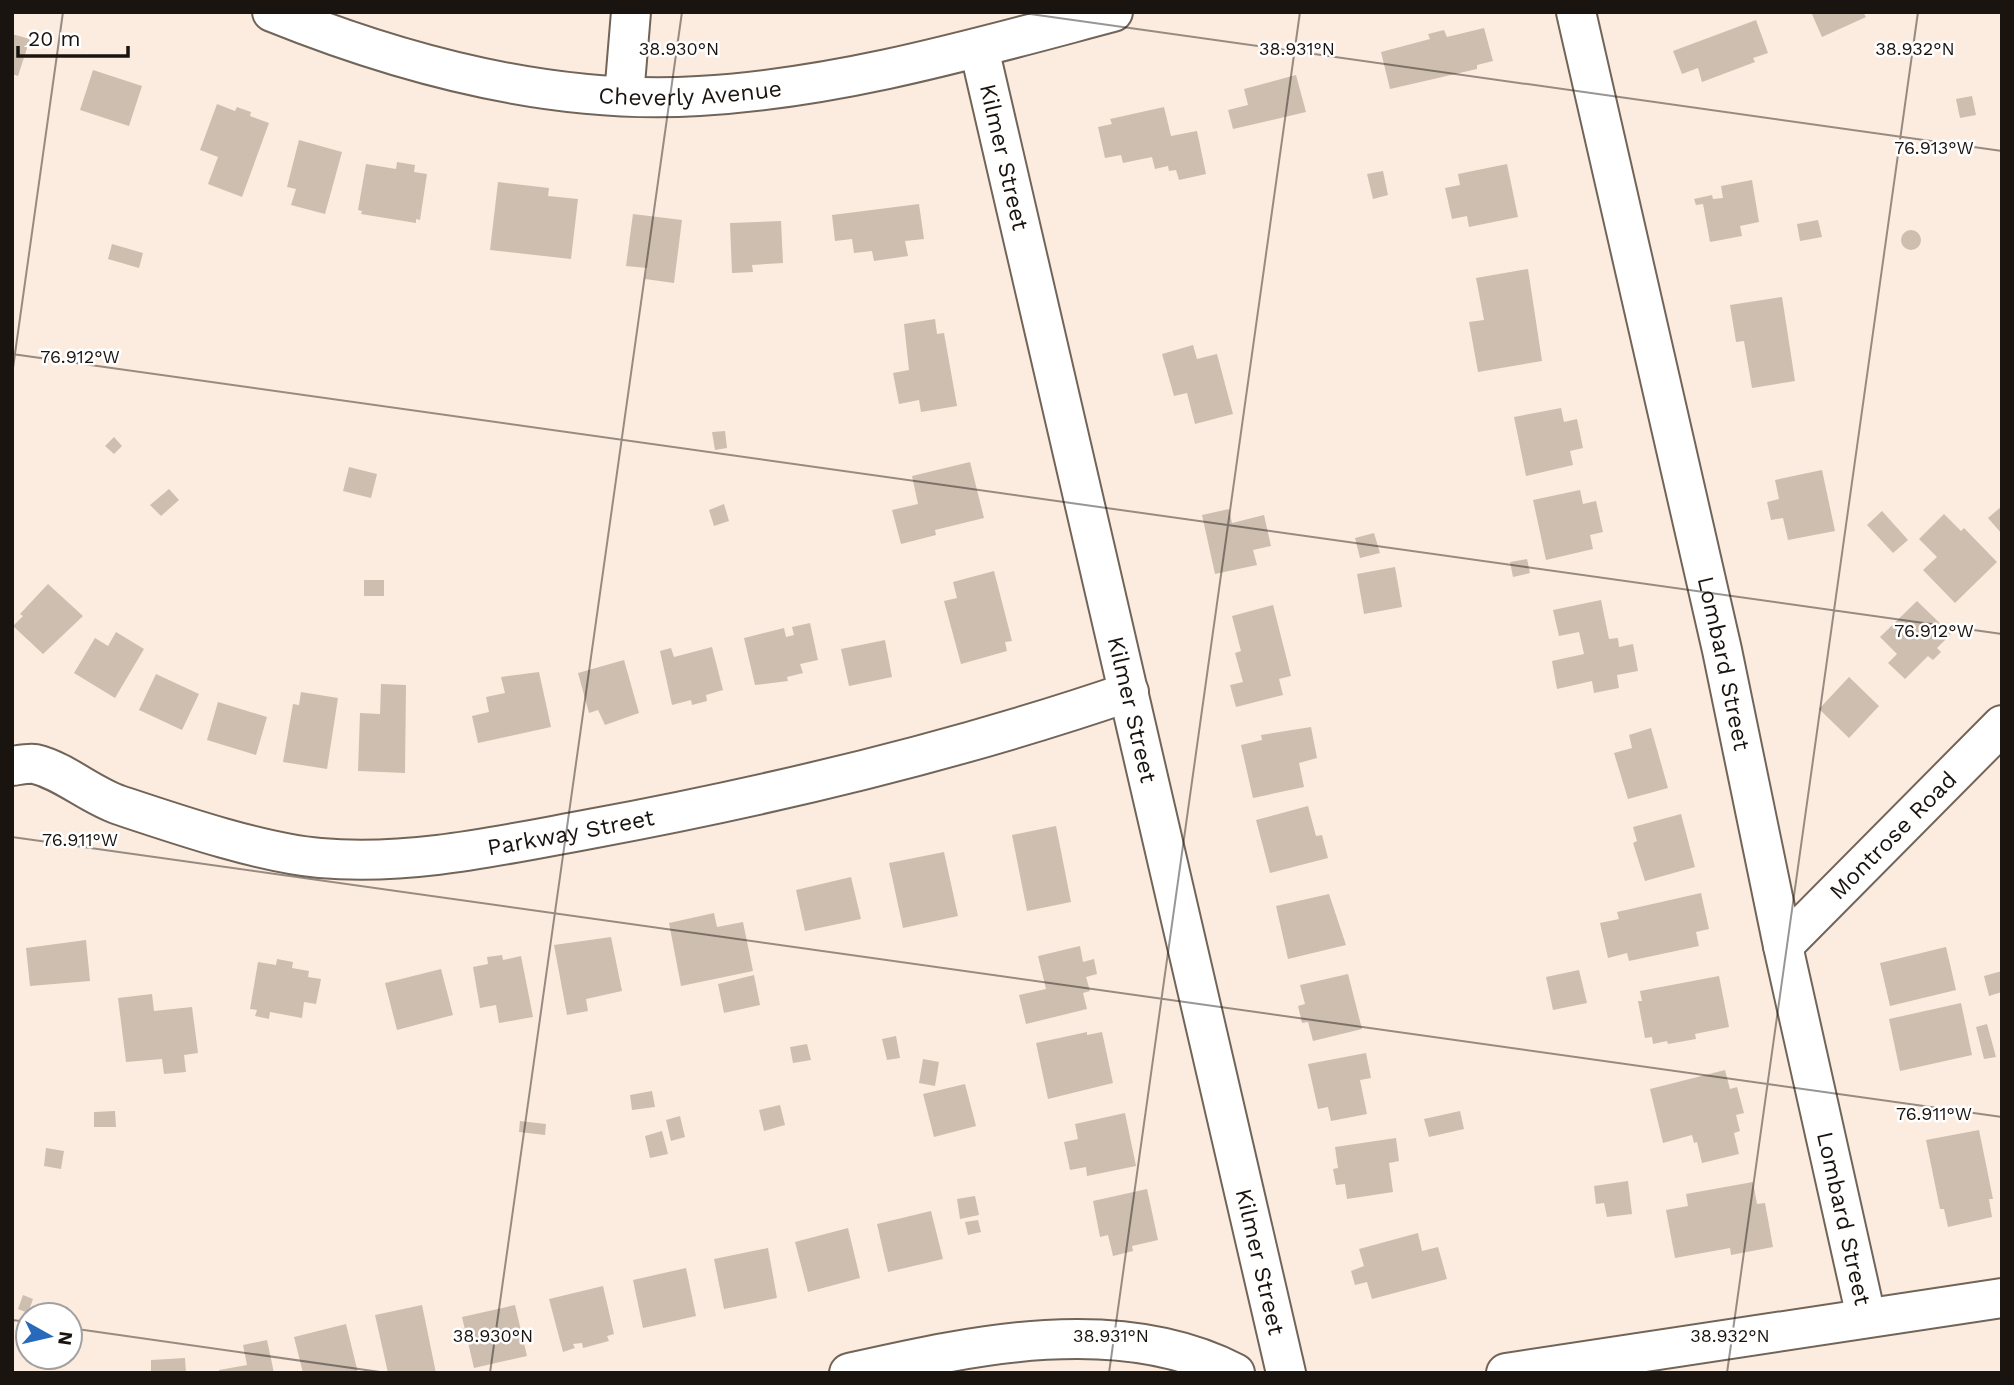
<svg xmlns="http://www.w3.org/2000/svg" width="2014" height="1385" font-family="'Work Sans',sans-serif">
  <rect width="100%" height="100%" fill="#fcecdf"/>
  <path fill="#cdbeb0" d="M 1811,12 L 1863,12 L 1866,17 L 1822,37 Z
    M 1756,20 L 1768,53 L 1753,58 L 1755,62 L 1702,82 L 1698,68 L 1682,74 L 1673,51 Z
    M 1484,28 L 1493,61 L 1477,65 L 1477,69 L 1390,89 L 1381,52 L 1430,39 L 1428,34 L 1444,30 L 1447,37 Z
    M 12,34 L 30,39 L 18,76 L 12,74 Z
    M 93,70 L 142,86 L 129,126 L 80,110 Z
    M 1296,75 L 1306,112 L 1233,129 L 1228,110 L 1248,105 L 1244,89 Z
    M 1972,96 L 1976,115 L 1960,118 L 1956,99 Z
    M 217,104 L 235,111 L 237,107 L 251,112 L 250,116 L 269,123 L 242,197 L 208,184 L 218,157 L 200,150 Z
    M 1164,107 L 1171,136 L 1197,131 L 1206,174 L 1179,180 L 1176,170 L 1169,171 L 1168,166 L 1155,169 L 1152,157 L 1123,163 L 1121,155 L 1105,158 L 1098,127 L 1112,124 L 1110,119 Z
    M 299,140 L 342,152 L 325,214 L 291,205 L 296,189 L 287,187 Z
    M 397,162 L 415,165 L 414,172 L 427,174 L 420,220 L 416,219 L 416,223 L 361,214 L 362,211 L 358,210 L 366,164 L 396,169 Z
    M 1507,164 L 1518,217 L 1469,227 L 1467,216 L 1452,219 L 1445,188 L 1460,185 L 1458,174 Z
    M 1383,171 L 1388,195 L 1373,199 L 1367,174 Z
    M 1752,180 L 1759,222 L 1740,226 L 1742,236 L 1710,242 L 1703,204 L 1696,205 L 1694,199 L 1712,195 L 1713,199 L 1723,198 L 1721,186 Z
    M 498,182 L 549,188 L 548,196 L 578,199 L 571,259 L 490,250 Z
    M 919,204 L 924,239 L 905,241 L 908,256 L 874,261 L 872,251 L 854,253 L 852,239 L 835,241 L 832,215 Z
    M 633,214 L 682,220 L 674,283 L 645,279 L 647,268 L 626,266 Z
    M 1818,220 L 1822,237 L 1800,241 L 1797,224 Z
    M 781,221 L 783,263 L 752,265 L 753,272 L 732,273 L 730,223 Z
    M1901 240a10 10 0 1 1 20 0a10 10 0 1 1-20 0Z
    M 112,244 L 143,253 L 139,268 L 108,259 Z
    M 1528,269 L 1542,361 L 1478,372 L 1469,322 L 1484,320 L 1476,278 Z
    M 1782,297 L 1795,381 L 1752,388 L 1744,341 L 1736,342 L 1730,305 Z
    M 935,319 L 937,334 L 944,333 L 957,406 L 921,412 L 919,400 L 899,404 L 893,373 L 909,370 L 904,324 Z
    M 1193,345 L 1197,359 L 1217,354 L 1233,414 L 1195,424 L 1187,393 L 1174,396 L 1162,354 Z
    M 1561,408 L 1564,422 L 1577,419 L 1583,448 L 1570,451 L 1573,465 L 1526,476 L 1514,417 Z
    M 725,431 L 727,448 L 715,450 L 712,432 Z
    M 114,437 L 122,446 L 114,454 L 105,446 Z
    M 970,462 L 984,518 L 935,530 L 936,535 L 901,544 L 892,510 L 918,504 L 912,476 Z
    M 349,467 L 377,474 L 371,498 L 343,491 Z
    M 1822,470 L 1835,531 L 1788,540 L 1783,518 L 1771,520 L 1767,502 L 1779,499 L 1775,480 Z
    M 169,489 L 179,500 L 161,516 L 150,505 Z
    M 1580,490 L 1583,504 L 1596,501 L 1603,532 L 1590,535 L 1593,549 L 1546,560 L 1533,500 Z
    M 724,504 L 729,521 L 714,526 L 709,510 Z
    M 2002,506 L 2002,534 L 1988,518 Z
    M 1229,509 L 1232,523 L 1264,515 L 1271,546 L 1253,550 L 1257,565 L 1215,574 L 1202,515 Z
    M 1882,511 L 1908,540 L 1893,553 L 1867,525 Z
    M 1944,514 L 1961,531 L 1964,528 L 1997,562 L 1955,603 L 1923,570 L 1937,557 L 1919,539 Z
    M 1374,533 L 1380,553 L 1360,558 L 1355,538 Z
    M 1527,559 L 1530,573 L 1513,577 L 1510,562 Z
    M 1395,567 L 1402,607 L 1364,614 L 1357,574 Z
    M 994,571 L 1012,641 L 1005,642 L 1007,651 L 961,664 L 944,601 L 957,598 L 953,582 Z
    M 364,580 L 384,580 L 384,596 L 364,596 Z
    M 48,584 L 83,616 L 43,654 L 13,626 L 23,616 L 20,614 Z
    M 1601,600 L 1609,639 L 1618,638 L 1619,647 L 1633,644 L 1638,671 L 1617,675 L 1619,688 L 1594,693 L 1592,681 L 1557,689 L 1552,661 L 1584,654 L 1579,632 L 1559,636 L 1553,610 Z
    M 1917,601 L 1951,634 L 1937,648 L 1941,652 L 1933,660 L 1928,656 L 1905,679 L 1888,663 L 1897,654 L 1880,637 Z
    M 1273,605 L 1291,676 L 1279,679 L 1283,695 L 1236,707 L 1230,685 L 1243,682 L 1235,653 L 1241,651 L 1232,616 Z
    M 810,623 L 818,660 L 800,664 L 803,673 L 787,677 L 788,681 L 755,685 L 744,638 L 784,628 L 786,637 L 794,635 L 792,627 Z
    M 116,632 L 144,649 L 115,698 L 74,673 L 95,638 L 108,646 Z
    M 885,640 L 892,677 L 849,686 L 841,649 Z
    M 712,647 L 723,690 L 706,695 L 707,701 L 692,705 L 691,700 L 672,705 L 660,651 L 671,648 L 674,657 Z
    M 624,660 L 639,713 L 605,725 L 598,710 L 589,713 L 578,673 Z
    M 539,672 L 551,727 L 478,743 L 472,716 L 489,712 L 486,697 L 505,693 L 501,677 Z
    M 156,674 L 199,694 L 182,730 L 139,710 Z
    M 1849,677 L 1879,706 L 1849,738 L 1819,709 Z
    M 381,684 L 406,685 L 405,773 L 358,771 L 360,713 L 380,714 Z
    M 301,692 L 338,698 L 327,769 L 283,762 L 293,704 L 299,705 Z
    M 218,702 L 267,717 L 256,755 L 207,740 Z
    M 1311,727 L 1317,758 L 1299,763 L 1304,787 L 1253,798 L 1241,745 L 1262,740 L 1261,735 Z
    M 1651,728 L 1668,788 L 1628,799 L 1614,753 L 1632,748 L 1629,735 Z
    M 1308,806 L 1316,836 L 1322,835 L 1328,858 L 1270,873 L 1256,820 Z
    M 1681,814 L 1695,867 L 1645,881 L 1633,843 L 1637,841 L 1633,827 Z
    M 1056,826 L 1071,902 L 1027,911 L 1012,835 Z
    M 944,852 L 958,916 L 903,928 L 889,863 Z
    M 851,877 L 861,919 L 805,931 L 796,890 Z
    M 1701,893 L 1709,929 L 1696,932 L 1699,946 L 1629,961 L 1627,953 L 1608,958 L 1600,923 L 1619,919 L 1617,912 Z
    M 1329,894 L 1346,945 L 1288,959 L 1276,906 Z
    M 714,913 L 717,927 L 743,922 L 753,971 L 681,986 L 669,923 Z
    M 611,937 L 622,991 L 586,999 L 588,1011 L 567,1015 L 554,945 Z
    M 86,940 L 90,981 L 30,986 L 26,948 Z
    M 1080,946 L 1083,962 L 1094,959 L 1097,974 L 1086,977 L 1090,991 L 1083,993 L 1087,1009 L 1026,1024 L 1019,995 L 1046,989 L 1038,956 Z
    M 1946,947 L 1956,990 L 1890,1006 L 1880,963 Z
    M 502,955 L 503,960 L 521,956 L 533,1017 L 499,1023 L 496,1005 L 480,1008 L 473,967 L 488,964 L 487,957 Z
    M 277,959 L 293,962 L 292,968 L 309,971 L 308,977 L 321,979 L 316,1004 L 304,1002 L 302,1018 L 270,1012 L 269,1019 L 255,1016 L 257,1010 L 250,1009 L 258,962 L 276,965 Z
    M 441,969 L 453,1015 L 397,1030 L 385,983 Z
    M 1579,970 L 1587,1003 L 1553,1010 L 1546,977 Z
    M 2002,971 L 2002,992 L 1989,996 L 1984,976 Z
    M 1348,974 L 1362,1029 L 1313,1041 L 1308,1022 L 1302,1023 L 1298,1006 L 1305,1004 L 1300,985 Z
    M 754,975 L 760,1005 L 724,1013 L 718,984 Z
    M 1719,976 L 1729,1027 L 1695,1034 L 1696,1039 L 1668,1044 L 1667,1041 L 1653,1044 L 1652,1037 L 1645,1038 L 1638,1001 L 1642,1001 L 1640,991 Z
    M 152,994 L 154,1011 L 192,1007 L 198,1053 L 184,1055 L 186,1072 L 164,1074 L 162,1059 L 126,1062 L 118,998 Z
    M 1961,1003 L 1972,1055 L 1900,1071 L 1889,1019 Z
    M 1987,1024 L 1996,1057 L 1984,1059 L 1976,1027 Z
    M 1087,1032 L 1087,1035 L 1102,1032 L 1113,1083 L 1048,1099 L 1036,1043 Z
    M 896,1036 L 900,1058 L 887,1060 L 882,1039 Z
    M 807,1044 L 811,1060 L 793,1063 L 790,1047 Z
    M 1366,1053 L 1371,1078 L 1360,1080 L 1367,1114 L 1331,1121 L 1328,1107 L 1318,1109 L 1308,1064 Z
    M 923,1059 L 939,1062 L 935,1086 L 919,1083 Z
    M 1725,1070 L 1730,1089 L 1737,1087 L 1744,1113 L 1736,1115 L 1740,1131 L 1734,1133 L 1739,1154 L 1702,1163 L 1697,1142 L 1694,1143 L 1692,1135 L 1663,1143 L 1650,1089 Z
    M 965,1084 L 976,1126 L 934,1137 L 923,1094 Z
    M 652,1091 L 655,1107 L 632,1110 L 630,1095 Z
    M 780,1105 L 785,1125 L 764,1131 L 759,1110 Z
    M 115,1111 L 116,1127 L 94,1127 L 94,1112 Z
    M 1460,1111 L 1464,1129 L 1429,1137 L 1424,1119 Z
    M 1125,1113 L 1136,1166 L 1087,1176 L 1086,1167 L 1070,1170 L 1064,1142 L 1078,1139 L 1075,1124 Z
    M 680,1116 L 685,1137 L 671,1141 L 666,1120 Z
    M 520,1121 L 546,1124 L 545,1135 L 519,1132 Z
    M 1979,1130 L 1993,1199 L 1989,1199 L 1992,1217 L 1948,1227 L 1944,1209 L 1940,1209 L 1926,1140 Z
    M 662,1131 L 668,1154 L 650,1158 L 645,1136 Z
    M 1396,1138 L 1399,1161 L 1389,1163 L 1393,1192 L 1347,1199 L 1345,1184 L 1336,1185 L 1333,1169 L 1338,1168 L 1335,1147 Z
    M 46,1148 L 64,1151 L 61,1169 L 44,1166 Z
    M 1628,1181 L 1632,1214 L 1607,1217 L 1604,1203 L 1596,1204 L 1594,1186 Z
    M 1753,1182 L 1757,1204 L 1765,1203 L 1773,1247 L 1731,1255 L 1730,1248 L 1675,1258 L 1666,1210 L 1688,1206 L 1686,1194 Z
    M 1147,1189 L 1158,1240 L 1132,1246 L 1133,1251 L 1113,1256 L 1108,1235 L 1100,1237 L 1093,1201 Z
    M 975,1196 L 979,1215 L 960,1219 L 957,1199 Z
    M 931,1211 L 943,1259 L 888,1272 L 877,1224 Z
    M 978,1220 L 981,1232 L 968,1235 L 965,1222 Z
    M 848,1228 L 860,1278 L 808,1292 L 795,1242 Z
    M 1418,1233 L 1422,1251 L 1438,1247 L 1447,1279 L 1372,1299 L 1367,1282 L 1355,1285 L 1351,1271 L 1364,1266 L 1359,1249 Z
    M 768,1248 L 777,1298 L 724,1309 L 714,1259 Z
    M 686,1268 L 696,1316 L 643,1328 L 633,1280 Z
    M 603,1286 L 614,1334 L 607,1336 L 609,1341 L 583,1348 L 582,1343 L 573,1344 L 575,1348 L 563,1352 L 549,1299 Z
    M 23,1295 L 33,1299 L 28,1313 L 18,1309 Z
    M 422,1305 L 436,1373 L 388,1373 L 375,1315 Z
    M 515,1305 L 527,1356 L 474,1368 L 462,1317 Z
    M 346,1324 L 358,1373 L 303,1373 L 294,1337 Z
    M 267,1340 L 274,1373 L 219,1373 L 219,1370 L 247,1365 L 243,1345 Z
    M 185,1358 L 186,1373 L 151,1373 L 151,1360 Z"/>
  <g fill="none" stroke-linecap="round" stroke-linejoin="round">
    <g stroke="#716458" stroke-width="42">
      <g id="minor">
        <path id="s1" d="M 1576,12 L 1722,650 L 1783,946 L 1866,1317"/>
        <path id="s2" d="M 979,48 L 1286,1373"/>
        <path d="M 624,96 L 631,12"/>
        <path id="s3" d="M 12,766 C 19,765 29,763 35,764 C 64,771 90,795 119,805 C 176,824 261,853 320,858 C 411,866 502,845 590,829 C 773,795 954,752 1129,692"/>
        <path id="s4" d="M 1783,946 L 2002,725"/>
        <path d="M 849,1373 C 970,1346 1118,1312 1235,1373"/>
        <path d="M 1506,1373 L 2002,1298"/>
      </g>
    </g>
    <g stroke="#716458" stroke-width="42">
      <g id="tertiary">
        <path id="s5" d="M 272,12 C 406,66 554,105 699,96 C 840,88 977,48 1113,12"/>
      </g>
    </g>
    <use href="#minor" stroke="#fff" stroke-width="38"/>
    <use href="#tertiary" stroke="#fff" stroke-width="38"/>
  </g>
  <path fill="none" stroke="#1a1410" stroke-width="2" stroke-opacity="0.45" d="M 1016,12 L 2002,151M 12,354 L 2002,634M 12,375 L 63,12M 12,837 L 2002,1117M 12,1320 L 28,1322M 70,1328 L 387,1373M 490,1373 L 682,12M 1109,1373 L 1300,12M 1727,1373 L 1918,12"/>
  <g text-anchor="middle" dominant-baseline="central" stroke-width="5" stroke-linejoin="round" paint-order="stroke">
    <g font-size="23" fill="#1a1410" stroke="#fff">
      <text stroke="none"><textPath href="#s5" startOffset="430">Cheverly Avenue</textPath></text>
      <text stroke="none"><textPath href="#s2" startOffset="112">Kilmer Street</textPath></text>
      <text stroke="none"><textPath href="#s1" startOffset="668">Lombard Street</textPath></text>
      <text stroke="none"><textPath href="#s2" startOffset="679">Kilmer Street</textPath></text>
      <text stroke="none"><textPath href="#s3" startOffset="578">Parkway Street</textPath></text>
      <text stroke="none"><textPath href="#s4" startOffset="156">Montrose Road</textPath></text>
      <text stroke="none"><textPath href="#s1" startOffset="1236">Lombard Street</textPath></text>
      <text stroke="none"><textPath href="#s2" startOffset="1246">Kilmer Street</textPath></text>
    </g>
  </g>
  <g font-size="18" text-anchor="middle" fill="#1a1410" stroke="#fff" stroke-width="5" stroke-linejoin="round" paint-order="stroke">
    <text x="679" y="55">38.930°N</text>
    <text x="1297" y="55">38.931°N</text>
    <text x="1915" y="55">38.932°N</text>
    <text x="1934" y="154">76.913°W</text>
    <text x="80" y="363">76.912°W</text>
    <text x="1934" y="637">76.912°W</text>
    <text x="80" y="846">76.911°W</text>
    <text x="1934" y="1120">76.911°W</text>
    <text x="493" y="1342">38.930°N</text>
    <text x="1111" y="1342">38.931°N</text>
    <text x="1730" y="1342">38.932°N</text>
  </g>
  <rect width="2014" height="1385" fill="none" stroke="#1a1410" stroke-width="28"/>
  <g transform="translate(49 1336) rotate(98)"><circle r="33" fill="#ffffff" stroke="#a3a19f" stroke-width="2"/>
  <path d="M0-5L12 26L0 18L-12 26Z" fill="#276abb"/>
  <text y="-10" font-size="19" font-weight="bold" text-anchor="middle" fill="#1a1410">N</text>
  </g>
  <path d="M18 46v10h110v-10" fill="none" stroke="#1a1410" stroke-width="3.5"/>
  <text x="28" y="46" font-size="21" fill="#1a1410" stroke="#ffffff" stroke-width="5" paint-order="stroke">20 m</text>
</svg>
